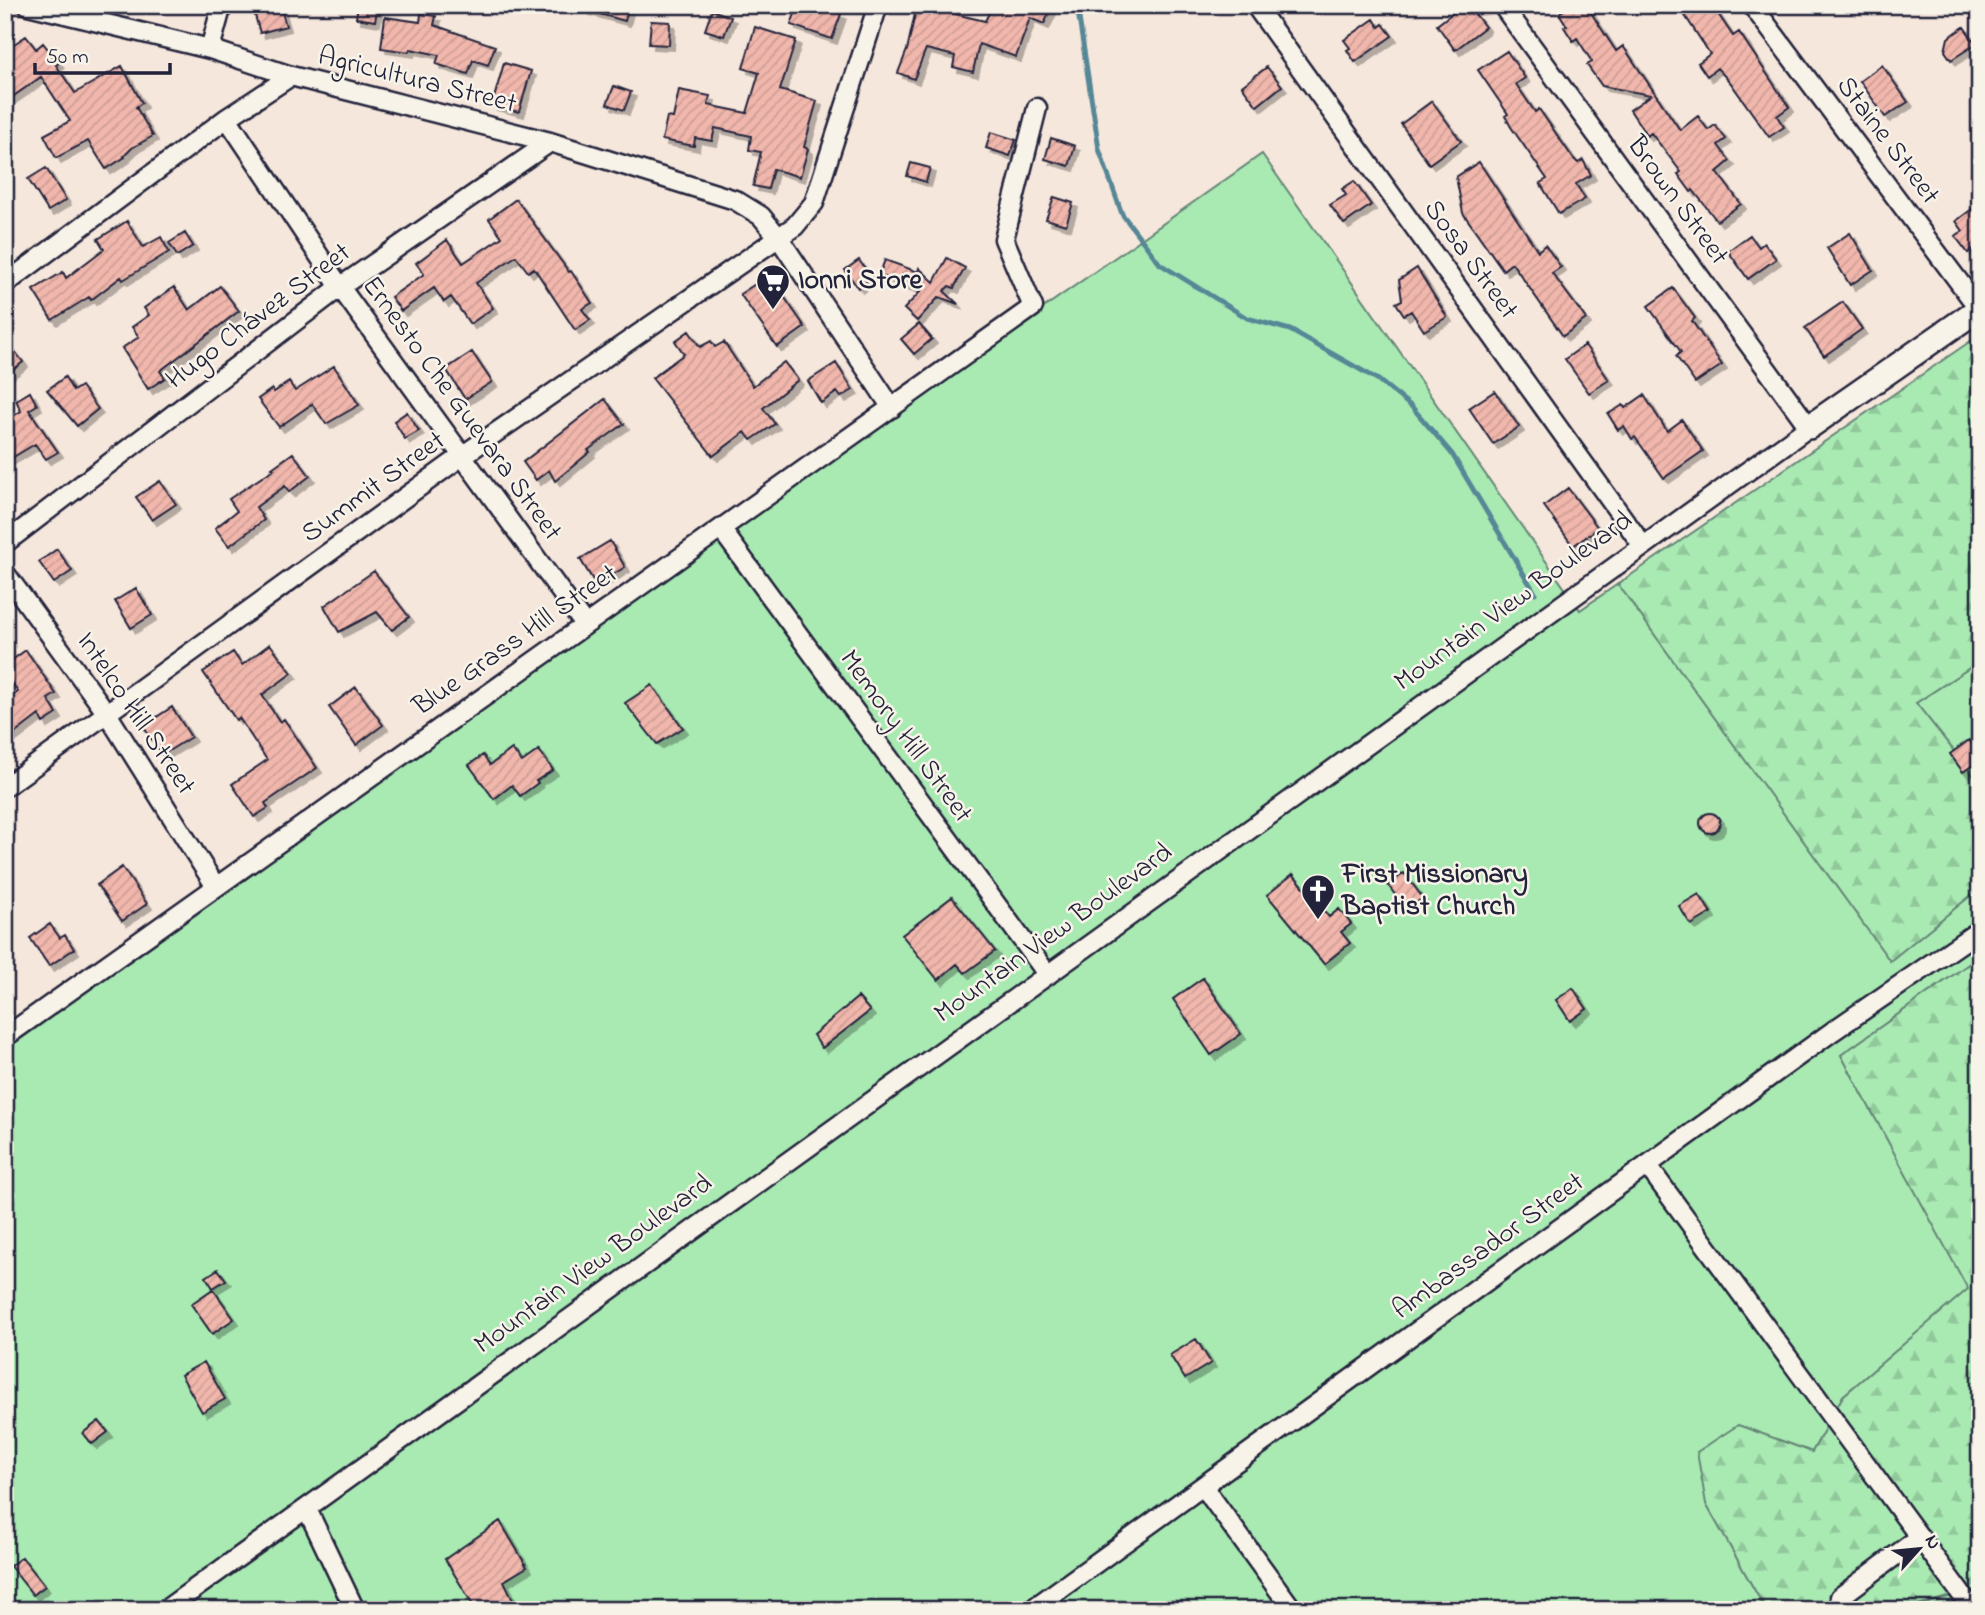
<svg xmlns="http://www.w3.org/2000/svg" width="1985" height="1615" font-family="'Indie Flower',sans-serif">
  <defs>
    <pattern id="forest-firs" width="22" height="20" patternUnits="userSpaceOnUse" patternTransform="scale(1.75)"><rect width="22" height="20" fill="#a9eab3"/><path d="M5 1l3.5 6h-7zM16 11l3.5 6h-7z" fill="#91c89b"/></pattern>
    <pattern id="building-hatch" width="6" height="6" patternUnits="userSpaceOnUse" patternTransform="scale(1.75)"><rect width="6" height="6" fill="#f1b7ac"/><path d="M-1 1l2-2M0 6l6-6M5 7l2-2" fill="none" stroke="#ce9d95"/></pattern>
    <filter id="shadow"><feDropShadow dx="5" dy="5" stdDeviation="0" flood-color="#0004"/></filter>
  </defs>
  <rect width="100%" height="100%" fill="#f6e7dc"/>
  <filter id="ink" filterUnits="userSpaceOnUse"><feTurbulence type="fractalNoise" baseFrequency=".0143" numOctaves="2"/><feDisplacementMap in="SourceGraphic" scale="14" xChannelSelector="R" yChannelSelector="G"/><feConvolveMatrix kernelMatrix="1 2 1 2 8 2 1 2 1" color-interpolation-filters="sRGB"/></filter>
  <g filter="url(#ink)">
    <path fill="#a9eab3" stroke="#668677" stroke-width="2" d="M 1262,154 L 1580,610 L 1618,584 L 1890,960 L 1980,888 L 1980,956 L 1841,1055 L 1969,1289 L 1843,1396 L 1812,1452 L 1738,1425 L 1706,1504 L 1766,1610 L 5,1610 L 5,1039 Z
      M 1980,661 L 1980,784 L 1916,703 Z
      M 1955,1595 L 1962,1610 L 1904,1610 Z"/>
    <path fill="url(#forest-firs)" stroke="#668677" stroke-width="2" d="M 1975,338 L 1980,344 L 1980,661 L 1916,703 L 1980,784 L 1980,888 L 1890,961 L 1618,584 Z
      M 1980,956 L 1980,1610 L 1962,1610 L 1954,1595 L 1904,1610 L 1766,1610 L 1706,1504 L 1697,1452 L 1738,1425 L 1812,1452 L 1843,1396 L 1968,1289 L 1841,1055 Z"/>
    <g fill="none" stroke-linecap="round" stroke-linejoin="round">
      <path stroke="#578796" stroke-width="5" d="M 1077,5 L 1099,149 L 1122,214 L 1160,264 L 1247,318 L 1290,330 L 1377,379 L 1412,407 L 1452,454 L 1535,593"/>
    </g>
    <path fill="url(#building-hatch)" stroke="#22223b" stroke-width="2" filter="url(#shadow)" d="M 252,5 L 280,5 L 286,26 L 260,33 Z
      M 358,5 L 378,5 L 375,21 L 356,18 Z
      M 585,5 L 629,5 L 625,21 L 585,10 Z
      M 811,5 L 834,5 L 832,11 L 841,14 L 832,39 L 791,25 L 796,11 L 808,14 Z
      M 917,5 L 985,21 L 993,5 L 1053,5 L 1044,24 L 1030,18 L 1016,57 L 979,44 L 973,72 L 953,67 L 955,56 L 926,49 L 914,79 L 898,73 L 907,50 Z
      M 1463,5 L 1468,5 L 1485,27 L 1455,50 L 1437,25 Z
      M 1571,5 L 1586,5 L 1616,51 L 1623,46 L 1680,130 L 1698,116 L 1708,130 L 1715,125 L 1726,139 L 1718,145 L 1730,161 L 1717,172 L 1741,204 L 1717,221 L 1693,190 L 1691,192 L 1678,174 L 1681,172 L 1651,133 L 1647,136 L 1630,110 L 1651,95 L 1602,86 L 1587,65 L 1592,62 L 1577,38 L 1573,41 L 1564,27 L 1567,26 L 1559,13 Z
      M 1678,5 L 1712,5 L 1733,36 L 1739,32 L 1789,107 L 1777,116 L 1784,127 L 1769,137 L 1730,82 L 1717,68 L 1707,76 L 1698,63 L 1710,54 Z
      M 712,10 L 731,17 L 724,36 L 705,30 Z
      M 421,14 L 436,16 L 434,25 L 495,46 L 488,65 L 473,60 L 468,74 L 436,64 L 439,55 L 410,49 L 409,52 L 381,48 L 385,17 L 420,22 Z
      M 1374,19 L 1379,27 L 1383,24 L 1392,36 L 1355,62 L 1347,50 L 1350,48 L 1344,40 Z
      M 651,21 L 670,22 L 669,45 L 649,44 Z
      M 755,27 L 796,40 L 780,90 L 817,101 L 804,147 L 808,149 L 800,177 L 773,169 L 768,189 L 753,186 L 761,152 L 749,150 L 751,136 L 715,128 L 712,141 L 695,138 L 694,146 L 662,140 L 667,117 L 673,118 L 679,90 L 710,96 L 708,105 L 747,113 L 759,73 L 743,68 Z
      M 1964,27 L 1976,44 L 1951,60 L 1945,51 L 1948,38 Z
      M 26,36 L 36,49 L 43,43 L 59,63 L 56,65 L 75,93 L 122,66 L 142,103 L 136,107 L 153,136 L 132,148 L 124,156 L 125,157 L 106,169 L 88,141 L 56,158 L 44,135 L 70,121 L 41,77 L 5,102 L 5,50 Z
      M 1507,51 L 1525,78 L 1516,84 L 1535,112 L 1539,109 L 1573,158 L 1578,163 L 1583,160 L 1591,175 L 1576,184 L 1585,199 L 1559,214 L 1540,183 L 1547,179 L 1511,127 L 1505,116 L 1508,114 L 1478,70 Z
      M 504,63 L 531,71 L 519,112 L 492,105 Z
      M 1882,65 L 1908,102 L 1885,117 L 1860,81 Z
      M 1267,67 L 1282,86 L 1257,106 L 1242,86 Z
      M 614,86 L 631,92 L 624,110 L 607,104 Z
      M 1432,101 L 1461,141 L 1429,164 L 1401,124 Z
      M 991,132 L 1016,140 L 1010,156 L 986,148 Z
      M 1051,138 L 1075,146 L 1069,166 L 1045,159 Z
      M 1479,162 L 1538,251 L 1545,245 L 1561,267 L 1552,273 L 1586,319 L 1563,336 L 1512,263 L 1503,270 L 1463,213 L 1456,177 Z
      M 911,163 L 930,168 L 926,182 L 907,176 Z
      M 46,168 L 66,200 L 48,211 L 28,179 Z
      M 1354,181 L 1371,205 L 1344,224 L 1330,205 L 1346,195 L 1342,189 Z
      M 1054,197 L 1073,203 L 1066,225 L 1046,219 Z
      M 516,199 L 569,272 L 571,271 L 592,303 L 582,309 L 590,320 L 575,330 L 534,268 L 528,272 L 516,256 L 476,283 L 493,308 L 470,324 L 451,297 L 444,302 L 434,288 L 401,311 L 391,297 L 424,274 L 416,263 L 447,240 L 463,263 L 502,237 L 489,219 Z
      M 1980,203 L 1980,244 L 1968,253 L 1955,236 L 1963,231 L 1956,221 Z
      M 127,221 L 143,247 L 161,237 L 169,252 L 123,280 L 121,277 L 91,300 L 89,297 L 52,320 L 33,290 L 63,272 L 66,278 L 104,249 L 98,239 Z
      M 185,233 L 193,246 L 177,256 L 169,243 Z
      M 1850,233 L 1873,270 L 1850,285 L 1827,248 Z
      M 1750,235 L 1759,247 L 1764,243 L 1776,259 L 1748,279 L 1728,251 Z
      M 947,258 L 965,268 L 954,288 L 949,286 L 944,291 L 958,304 L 939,297 L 917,321 L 904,309 L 921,291 L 879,275 L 885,260 L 918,272 L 919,268 L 934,282 Z
      M 859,260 L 872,278 L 858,288 L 845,270 Z
      M 1417,268 L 1447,317 L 1424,331 L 1411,311 L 1404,315 L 1396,303 L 1402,300 L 1399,280 Z
      M 769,275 L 805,327 L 777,347 L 740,294 Z
      M 220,286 L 239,311 L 160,371 L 165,378 L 148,389 L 122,348 L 139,337 L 132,327 L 149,315 L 144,308 L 174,287 L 189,310 Z
      M 1673,288 L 1695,318 L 1692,321 L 1722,365 L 1695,383 L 1676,356 L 1681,352 L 1648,306 Z
      M 1843,302 L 1862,329 L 1824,356 L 1805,328 Z
      M 919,324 L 932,339 L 914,354 L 901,339 Z
      M 689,331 L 700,347 L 711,341 L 715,347 L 724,342 L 753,386 L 784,362 L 798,380 L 763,408 L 775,424 L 751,440 L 745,432 L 713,456 L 652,378 L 684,354 L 675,341 Z
      M 5,339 L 23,362 L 5,376 Z
      M 1585,345 L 1609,380 L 1589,393 L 1565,359 Z
      M 472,352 L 492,382 L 465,399 L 446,369 Z
      M 836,363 L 853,390 L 841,397 L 837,392 L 821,403 L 808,381 Z
      M 334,366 L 359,405 L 326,424 L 312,404 L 279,427 L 258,399 L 272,389 L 274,392 L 289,382 L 295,391 Z
      M 65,377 L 73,391 L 81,386 L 98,409 L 77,426 L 47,390 Z
      M 1495,391 L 1519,427 L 1493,444 L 1469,408 Z
      M 30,392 L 37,405 L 29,410 L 58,452 L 46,459 L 35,444 L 5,462 L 5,421 L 21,411 L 16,400 Z
      M 1644,395 L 1667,431 L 1682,420 L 1703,451 L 1664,478 L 1635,437 L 1632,439 L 1624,426 L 1618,430 L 1608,414 L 1623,405 L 1625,408 Z
      M 605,399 L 624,424 L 588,450 L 590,452 L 555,481 L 549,470 L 536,480 L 523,462 Z
      M 407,412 L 419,431 L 405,439 L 394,421 Z
      M 293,453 L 310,476 L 289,492 L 285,486 L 256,507 L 264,520 L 229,546 L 215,528 L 237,511 L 229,499 L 274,469 L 272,468 Z
      M 160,481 L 176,504 L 152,520 L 136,497 Z
      M 1568,488 L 1598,528 L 1573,546 L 1544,506 Z
      M 610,541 L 625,567 L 596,585 L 580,559 Z
      M 57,549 L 72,571 L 54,583 L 39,562 Z
      M 374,571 L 409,617 L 392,630 L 377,612 L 339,632 L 324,606 Z
      M 136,588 L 152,615 L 131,628 L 115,601 Z
      M 270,644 L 292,673 L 262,695 L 280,722 L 284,719 L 317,768 L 265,803 L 268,808 L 254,817 L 232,784 L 267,760 L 239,718 L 236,720 L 203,672 L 233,652 L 242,665 Z
      M 26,650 L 56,694 L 48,699 L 57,714 L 43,723 L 39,715 L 5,741 L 5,701 L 18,692 L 5,673 L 5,665 Z
      M 652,685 L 683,728 L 657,744 L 625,703 Z
      M 356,687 L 383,725 L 356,745 L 329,707 Z
      M 172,707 L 191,737 L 162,755 L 143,726 Z
      M 1969,740 L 1980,754 L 1980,760 L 1963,772 L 1950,754 Z
      M 512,749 L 522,762 L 539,750 L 553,770 L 536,781 L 538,783 L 520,796 L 512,785 L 494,799 L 469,765 L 483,755 L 490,765 Z
      M1700 823a10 10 0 1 1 20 0a10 10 0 1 1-20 0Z
      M 122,867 L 147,904 L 122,921 L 97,885 Z
      M 1404,873 L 1423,898 L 1406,910 L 1388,885 Z
      M 1293,874 L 1329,917 L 1339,909 L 1351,924 L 1341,932 L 1350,943 L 1324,964 L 1267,895 Z
      M 1699,894 L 1711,913 L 1691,925 L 1679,906 Z
      M 952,897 L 995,951 L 965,973 L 957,964 L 938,980 L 902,935 Z
      M 50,924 L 60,938 L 65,935 L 74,949 L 49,966 L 30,938 Z
      M 1203,978 L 1241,1034 L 1211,1055 L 1173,999 Z
      M 1573,988 L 1587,1009 L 1570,1021 L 1556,1000 Z
      M 858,997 L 870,1011 L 822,1048 L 813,1035 Z
      M 218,1269 L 226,1280 L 213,1288 L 206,1277 Z
      M 213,1289 L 234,1319 L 212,1334 L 191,1304 Z
      M 1196,1339 L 1211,1363 L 1185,1379 L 1170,1355 Z
      M 204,1362 L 225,1399 L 202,1412 L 181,1375 Z
      M 99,1421 L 108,1432 L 92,1444 L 83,1433 Z
      M 500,1521 L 527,1567 L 504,1581 L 518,1610 L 476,1610 L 445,1559 Z
      M 22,1557 L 45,1586 L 33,1595 L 10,1566 Z"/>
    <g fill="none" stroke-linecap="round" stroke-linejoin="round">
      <g stroke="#22223b" stroke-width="23">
        <path id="minor" d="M 28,5 L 210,49 L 291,76 L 550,142 L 735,200 L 761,216 L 779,238 L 892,408
          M 1255,5 L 1643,546
          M 1752,5 L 1980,310
          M 210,49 L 222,5
          M 227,118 L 340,287 L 584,624
          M 5,284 L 227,118 L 291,76
          M 721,529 L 1048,975
          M 5,543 L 340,287 L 550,142
          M 5,573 L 108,715 L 216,887
          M 5,787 L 462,456 L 795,226 L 814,203 L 878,5
          M 5,1037 L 1033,307 L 1004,239 L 1037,108
          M 1647,1165 L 1973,1610
          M 1203,1486 L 1293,1610
          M 307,1509 L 355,1610
          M 165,1610 L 1809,427 L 1502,5
          M 1031,1610 L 1833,1031 L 1980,930
          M 1848,1610 L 1840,1597 L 1920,1537"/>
      </g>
      <g stroke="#22223b" stroke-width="28">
        <path id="tertiary" d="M 1809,427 L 1980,308"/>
      </g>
      <use href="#minor" stroke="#f7f3e8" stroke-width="18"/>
      <use href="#tertiary" stroke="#f7f3e8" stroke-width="23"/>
    </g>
  </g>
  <defs>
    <g id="supermarket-pin" transform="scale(1.75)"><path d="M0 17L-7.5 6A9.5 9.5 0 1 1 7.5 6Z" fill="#22223b" stroke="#f7f3e8"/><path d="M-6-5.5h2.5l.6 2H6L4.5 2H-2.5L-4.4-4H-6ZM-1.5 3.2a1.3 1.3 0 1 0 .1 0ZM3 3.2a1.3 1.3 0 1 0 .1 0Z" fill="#fff"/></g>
    <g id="church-pin" transform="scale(1.75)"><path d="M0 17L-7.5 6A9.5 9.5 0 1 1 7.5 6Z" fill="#22223b" stroke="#f7f3e8"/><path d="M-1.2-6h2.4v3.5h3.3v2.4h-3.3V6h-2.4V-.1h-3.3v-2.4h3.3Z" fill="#fff"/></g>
  </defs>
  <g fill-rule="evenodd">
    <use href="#supermarket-pin" x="773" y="281"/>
    <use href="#church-pin" x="1318" y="891"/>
  </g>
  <g text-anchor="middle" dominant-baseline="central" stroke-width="5" stroke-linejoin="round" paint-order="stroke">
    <g font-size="28" fill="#22223b" stroke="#f7f3e8">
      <text transform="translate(417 81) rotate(14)">Agricultura Street</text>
      <text transform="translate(1887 141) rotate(53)">Staine Street</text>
      <text transform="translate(1677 201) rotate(54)">Brown Street</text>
      <text transform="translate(1470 260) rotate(54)">Sosa Street</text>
      <text transform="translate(259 317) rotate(-37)">Hugo Chávez Street</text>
      <text transform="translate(461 409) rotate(54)">Ernesto Che Guevara Street</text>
      <text transform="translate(374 488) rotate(-36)">Summit Street</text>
      <text transform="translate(1514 602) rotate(-36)">Mountain View Boulevard</text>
      <text transform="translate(516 641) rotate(-35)">Blue Grass Hill Street</text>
      <text transform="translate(135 714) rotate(56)">Intelco Hill Street</text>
      <text transform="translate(905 737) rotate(54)">Memory Hill Street</text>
      <text transform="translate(1054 934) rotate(-36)">Mountain View Boulevard</text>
      <text transform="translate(1489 1247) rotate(-36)">Ambassador Street</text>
      <text transform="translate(594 1265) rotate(-36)">Mountain View Boulevard</text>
    </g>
    <g font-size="28" font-weight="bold" fill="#22223b" stroke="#f7f3e8" text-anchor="start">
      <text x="798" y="281">Ionni Store</text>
      <text x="1342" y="875">First Missionary<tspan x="1342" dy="32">Baptist Church</tspan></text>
    </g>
  </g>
  <rect width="1985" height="1615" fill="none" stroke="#f7f3e8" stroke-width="28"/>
  <rect x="14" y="14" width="1957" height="1587" fill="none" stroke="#22223b" stroke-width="2.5" filter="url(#ink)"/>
  <g transform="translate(1919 1549) rotate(63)" stroke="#f7f3e8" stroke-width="5" paint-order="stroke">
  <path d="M0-5L12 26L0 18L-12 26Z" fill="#22223b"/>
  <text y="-10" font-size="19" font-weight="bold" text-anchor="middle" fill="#22223b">N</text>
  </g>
  <path d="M35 63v10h135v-10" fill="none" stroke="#22223b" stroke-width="3.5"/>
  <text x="46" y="63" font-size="21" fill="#22223b" stroke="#f7f3e8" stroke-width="5" paint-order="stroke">50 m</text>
</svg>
